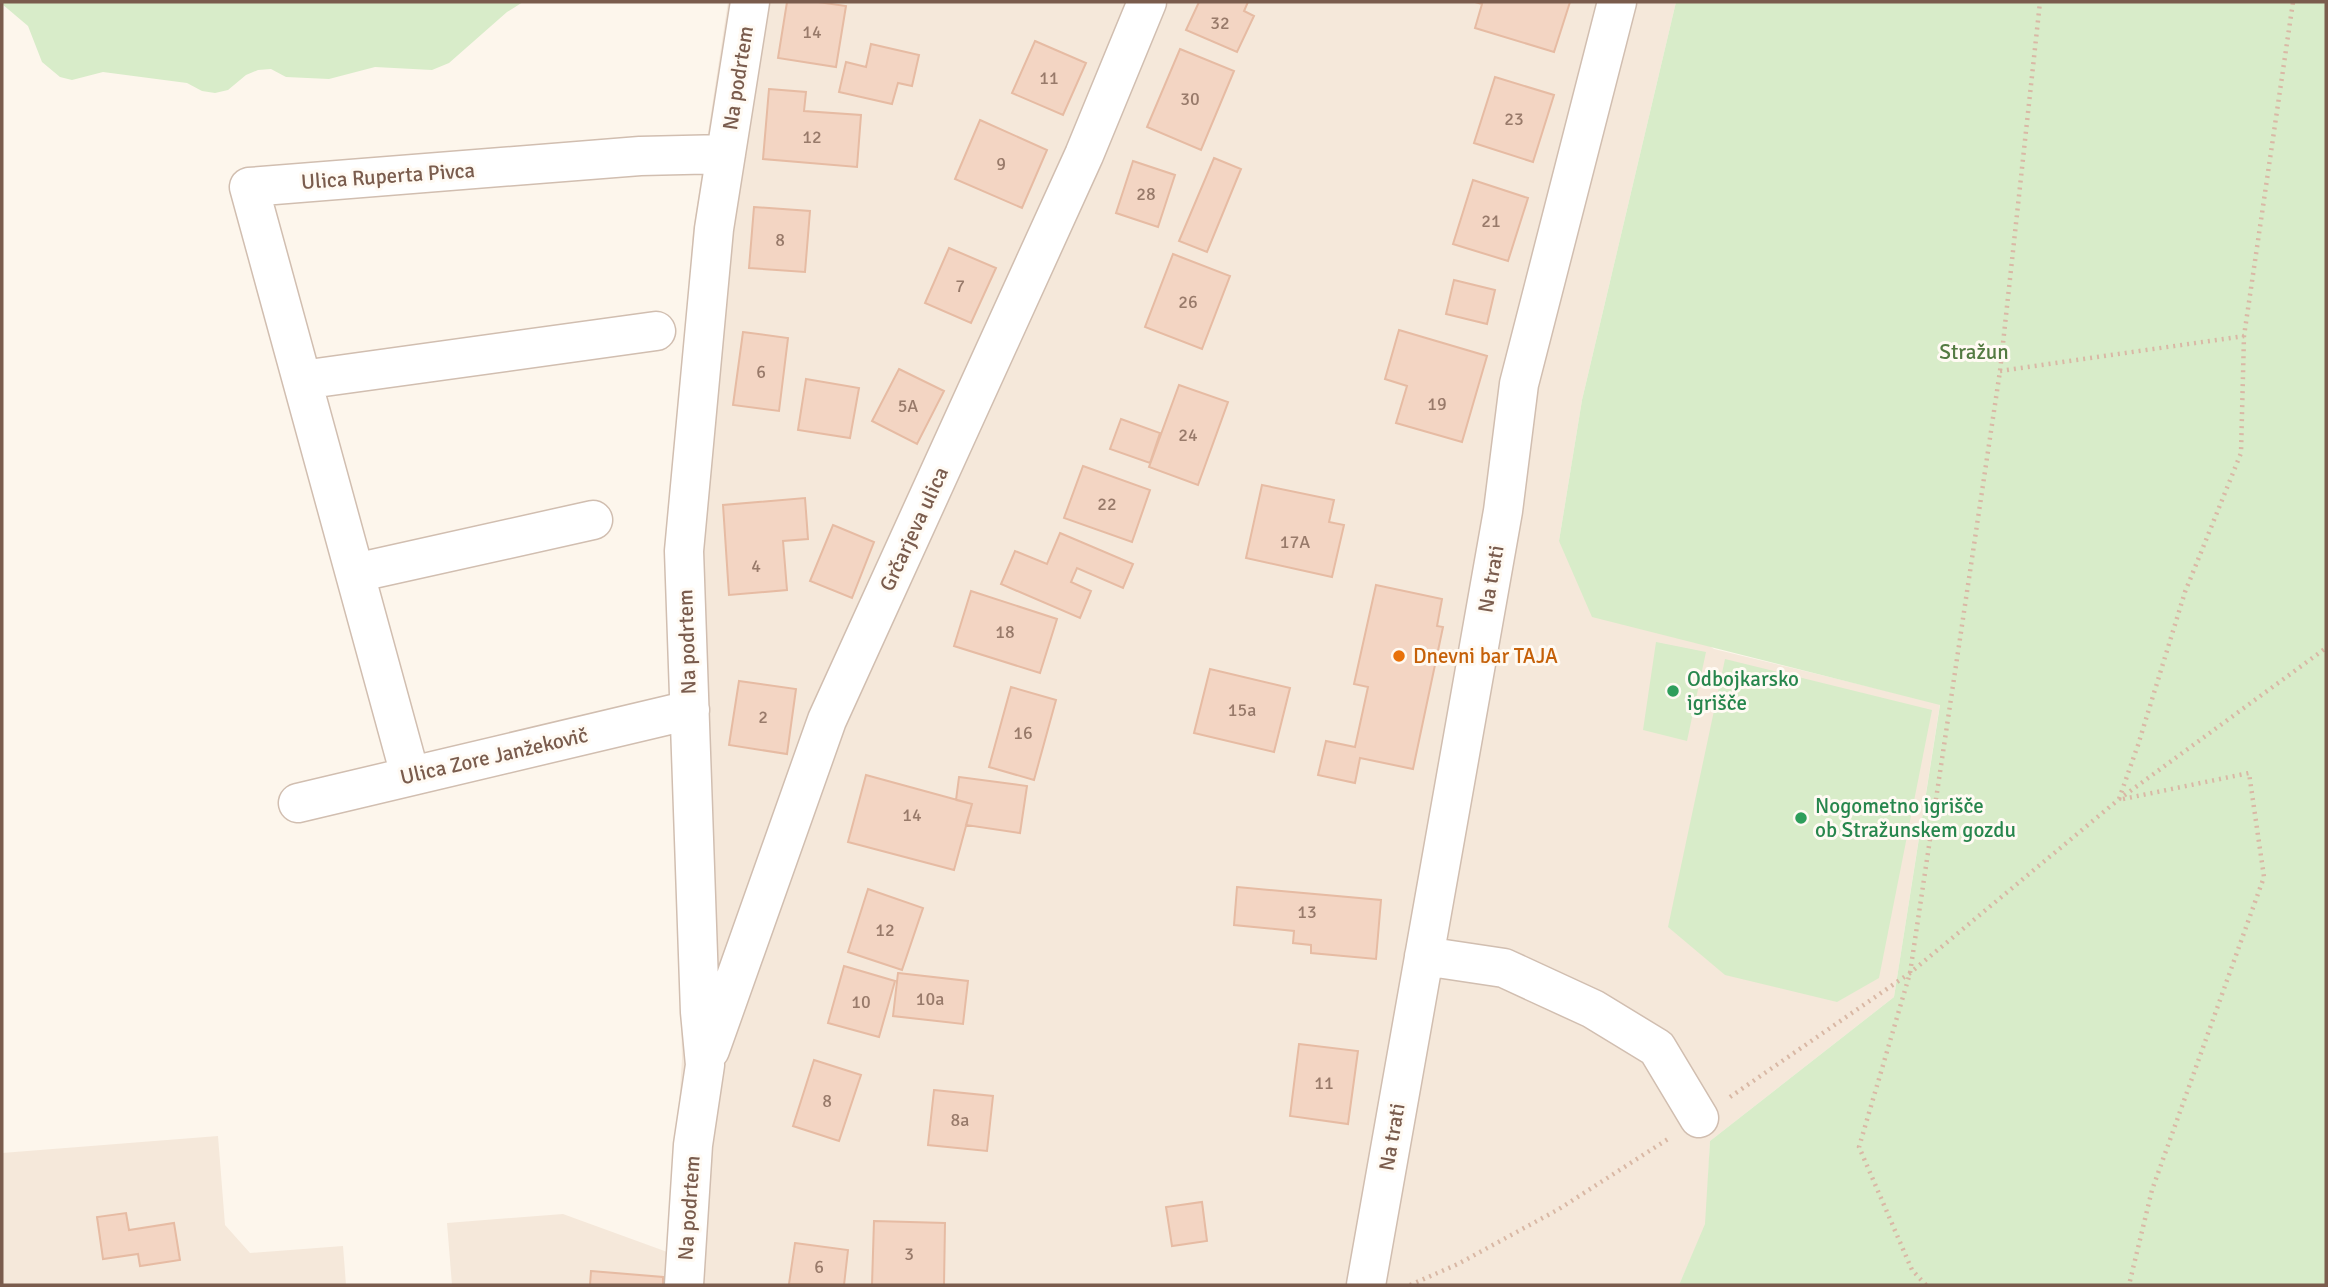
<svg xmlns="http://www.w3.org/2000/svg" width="2328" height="1287" font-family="Signika,sans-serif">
  <rect width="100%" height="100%" fill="#fdf6ec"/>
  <path fill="#f5e8da" d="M 728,2 L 1676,2 L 1582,400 L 1559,541 L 1714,649 L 1940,704 L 1894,997 L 1710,1141 L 1706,1224 L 1679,1285 L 452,1285 L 447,1223 L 563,1214 L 670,1253 L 682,1059 L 670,557 L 693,231 Z
    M 218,1136 L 225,1225 L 250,1253 L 343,1246 L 346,1285 L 2,1285 L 2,1153 Z"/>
  <path fill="#d8ecc9" d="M 2,2 L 523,2 L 507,12 L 449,63 L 432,70 L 375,67 L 329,79 L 286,77 L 271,69 L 258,70 L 246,75 L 228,90 L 215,93 L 202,91 L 187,83 L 103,72 L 72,80 L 60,77 L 42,62 L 28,26 L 2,4 Z
    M 1676,2 L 2326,2 L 2326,1285 L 1679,1285 L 1705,1224 L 1710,1141 L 1894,997 L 1940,705 L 1592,617 L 1559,541 L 1582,400 Z
    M 1656,642 L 1706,652 L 1687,741 L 1643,730 Z
    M 1725,659 L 1932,710 L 1879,978 L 1837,1002 L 1725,975 L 1668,927 Z"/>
  <path fill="#f3d5c3" stroke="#e6bba3" stroke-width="2" d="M 787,2 L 818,2 L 846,6 L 836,67 L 778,58 Z
    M 1199,2 L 1248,2 L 1244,11 L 1254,16 L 1237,52 L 1186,30 Z
    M 1475,2 L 1570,2 L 1554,52 L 1475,28 L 1482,4 Z
    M 1035,41 L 1086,63 L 1063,115 L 1012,93 Z
    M 871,44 L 919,55 L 912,86 L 898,83 L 892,104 L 839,92 L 846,62 L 866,67 Z
    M 1180,49 L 1234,71 L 1201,150 L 1147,127 Z
    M 1495,77 L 1554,95 L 1533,162 L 1474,143 Z
    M 769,89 L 806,92 L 804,111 L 861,115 L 857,167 L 763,159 Z
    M 980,120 L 1047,150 L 1022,208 L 955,179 Z
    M 1214,158 L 1241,169 L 1207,252 L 1179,241 Z
    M 1133,161 L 1175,175 L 1158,227 L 1116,213 Z
    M 1473,180 L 1528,198 L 1508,261 L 1453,244 Z
    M 754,207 L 810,211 L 805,272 L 749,268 Z
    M 949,248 L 996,268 L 971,323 L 925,303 Z
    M 1173,254 L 1230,276 L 1202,349 L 1145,327 Z
    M 1454,280 L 1495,290 L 1487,324 L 1446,314 Z
    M 1399,330 L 1487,356 L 1462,442 L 1396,423 L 1407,386 L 1385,379 Z
    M 743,332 L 788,338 L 779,411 L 733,405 Z
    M 899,369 L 944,391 L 917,444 L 872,421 Z
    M 806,379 L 859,388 L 850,438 L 798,430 Z
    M 1179,385 L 1228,402 L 1198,485 L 1149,467 Z
    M 1121,419 L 1160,433 L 1150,463 L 1110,449 Z
    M 1083,466 L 1150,490 L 1132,542 L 1064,518 Z
    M 1262,485 L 1334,500 L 1329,522 L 1344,525 L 1332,577 L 1246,558 Z
    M 805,498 L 808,539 L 783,541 L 787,590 L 729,595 L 723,505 Z
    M 833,525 L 874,542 L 852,598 L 810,581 Z
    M 1060,533 L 1133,564 L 1123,588 L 1077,568 L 1071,582 L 1091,591 L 1080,618 L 1001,584 L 1015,551 L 1047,564 Z
    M 1376,585 L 1442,599 L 1437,626 L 1443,627 L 1413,769 L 1360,758 L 1355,783 L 1318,775 L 1326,741 L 1355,747 L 1368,687 L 1354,684 Z
    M 971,591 L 1057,619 L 1040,673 L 954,646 Z
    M 1210,669 L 1290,688 L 1274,752 L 1194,733 Z
    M 739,681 L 796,689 L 787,754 L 729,745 Z
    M 1011,687 L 1056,700 L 1034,780 L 989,767 Z
    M 866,775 L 972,804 L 954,870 L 848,842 Z
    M 959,777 L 1027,786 L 1020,833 L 966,825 L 972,804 L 956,800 Z
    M 1237,887 L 1381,900 L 1376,959 L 1311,953 L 1311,945 L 1293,943 L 1294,931 L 1234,925 Z
    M 868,889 L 923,908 L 902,970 L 848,952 Z
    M 844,966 L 895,981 L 879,1037 L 828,1023 Z
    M 898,973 L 968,981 L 963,1024 L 893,1016 Z
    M 1299,1044 L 1358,1051 L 1348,1124 L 1290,1116 Z
    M 814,1060 L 861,1075 L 839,1141 L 793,1126 Z
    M 934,1090 L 993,1096 L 987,1151 L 928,1145 Z
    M 1202,1202 L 1207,1241 L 1172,1246 L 1166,1207 Z
    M 126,1213 L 129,1230 L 174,1223 L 180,1260 L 140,1266 L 138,1254 L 103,1259 L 97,1217 Z
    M 874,1221 L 945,1223 L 944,1285 L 872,1285 Z
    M 795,1243 L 848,1250 L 844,1285 L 789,1284 Z
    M 591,1271 L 663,1277 L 663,1285 L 590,1285 Z"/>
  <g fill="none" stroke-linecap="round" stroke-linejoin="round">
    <g stroke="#d1beb0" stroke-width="41">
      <path id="minor" d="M 302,380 L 656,331
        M 355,573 L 593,520
        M 410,775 L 249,187 L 640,156 L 726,154
        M 298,803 L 690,710
        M 1424,956 L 1504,968 L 1593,1009 L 1657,1048 L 1699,1118
        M 710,1050 L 827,720 L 1084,155 L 1147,2
        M 684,1285 L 693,1145 L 705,1065 L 700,1012 L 684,551 L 714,229 L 750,2
        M 1366,1285 L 1503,511 L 1519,384 L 1617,2"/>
    </g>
    <path stroke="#d9b8a5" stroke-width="4.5" stroke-dasharray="2 5" stroke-linecap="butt" d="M 2000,371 L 2244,336
      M 2119,799 L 2138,745 L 2185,592 L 2241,453 L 2244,336 L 2293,2
      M 2123,799 L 2249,773 L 2264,877 L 2152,1190 L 2129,1285
      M 1730,1097 L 1910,973 L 2118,800 L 2326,648
      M 1410,1285 L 1458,1264 L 1559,1209 L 1668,1139
      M 1926,1285 L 1912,1270 L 1859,1147 L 1910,973 L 2000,371 L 2040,2"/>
    <use href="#minor" stroke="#fff" stroke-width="38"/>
  </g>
  <circle fill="#e8710a" stroke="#fffaf3" stroke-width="2.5" cx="1399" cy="656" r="7"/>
  <g fill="#2e9e5b" stroke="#fffaf3" stroke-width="2.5">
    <circle cx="1673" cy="691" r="7"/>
    <circle cx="1801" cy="818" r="7"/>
  </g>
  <g text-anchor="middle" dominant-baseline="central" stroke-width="6" stroke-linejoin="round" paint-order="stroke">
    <g font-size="18" fill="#987a6a">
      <text x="1220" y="23">32</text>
      <text x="812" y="32">14</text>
      <text x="1049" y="78">11</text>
      <text x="1190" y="99">30</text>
      <text x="1514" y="119">23</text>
      <text x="812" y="137">12</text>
      <text x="1001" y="164">9</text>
      <text x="1146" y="194">28</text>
      <text x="1491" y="221">21</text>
      <text x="780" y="240">8</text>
      <text x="960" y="286">7</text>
      <text x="1188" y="302">26</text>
      <text x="761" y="372">6</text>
      <text x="1437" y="404">19</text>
      <text x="908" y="406">5A</text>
      <text x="1188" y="435">24</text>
      <text x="1107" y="504">22</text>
      <text x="1295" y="542">17A</text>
      <text x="756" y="566">4</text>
      <text x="1005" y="632">18</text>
      <text x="1242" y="710">15a</text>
      <text x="763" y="717">2</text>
      <text x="1023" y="733">16</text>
      <text x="912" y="815">14</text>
      <text x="1307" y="912">13</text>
      <text x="885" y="930">12</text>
      <text x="930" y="999">10a</text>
      <text x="861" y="1002">10</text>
      <text x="1324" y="1083">11</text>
      <text x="827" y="1101">8</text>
      <text x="960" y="1120">8a</text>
      <text x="909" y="1254">3</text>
      <text x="819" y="1267">6</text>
    </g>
    <g font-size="21" fill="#7a5c4d" stroke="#fffaf3">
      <text transform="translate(738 78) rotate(-81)">Na podrtem</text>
      <text transform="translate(388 176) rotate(-4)">Ulica Ruperta Pivca</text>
      <text transform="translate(914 529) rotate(-65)">Grčarjeva ulica</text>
      <text transform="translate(1491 579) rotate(-80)">Na trati</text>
      <text transform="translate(687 642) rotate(-92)">Na podrtem</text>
      <text transform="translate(494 756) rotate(-13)">Ulica Zore Janžekovič</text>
      <text transform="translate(1392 1137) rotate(-80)">Na trati</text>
      <text transform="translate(689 1208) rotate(-86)">Na podrtem</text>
    </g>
    <g font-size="21" fill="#537a41" stroke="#fffaf3">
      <text x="1974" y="352">Stražun</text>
    </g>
    <g font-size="21" fill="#c56008" stroke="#fffaf3" text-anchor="start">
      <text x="1413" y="656">Dnevni bar TAJA</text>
    </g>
    <g font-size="21" fill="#27864d" stroke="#fffaf3" text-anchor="start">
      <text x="1687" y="679">Odbojkarsko<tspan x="1687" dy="24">igrišče</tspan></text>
      <text x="1815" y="806">Nogometno igrišče<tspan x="1815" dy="24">ob Stražunskem gozdu</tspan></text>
    </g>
  </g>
  <rect width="2328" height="1287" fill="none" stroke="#7a5c4d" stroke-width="7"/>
</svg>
